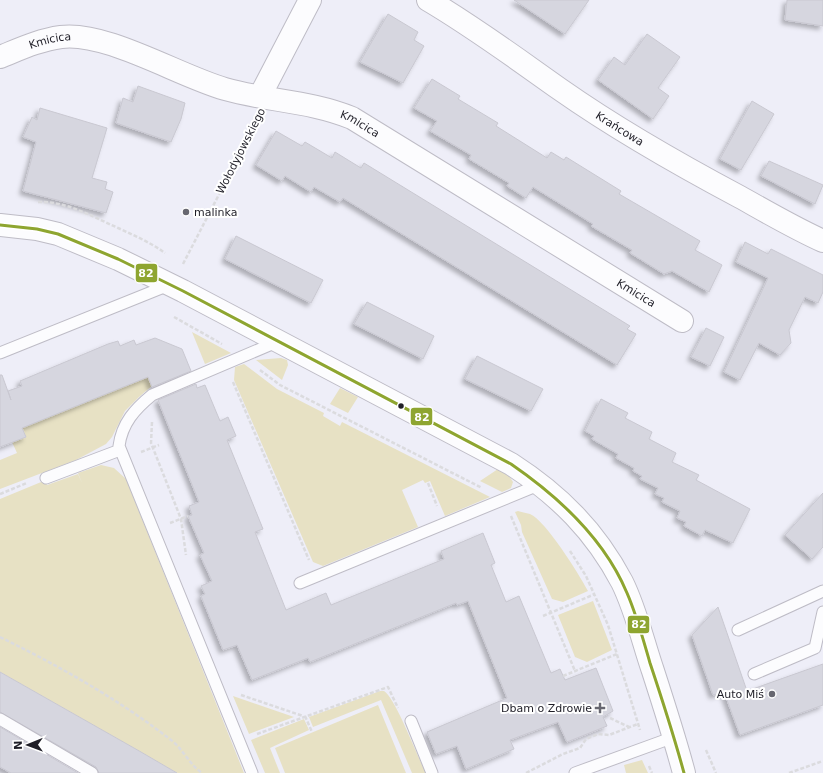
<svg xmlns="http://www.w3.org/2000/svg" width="823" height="773" font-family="'DejaVu Sans',sans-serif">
  <defs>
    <filter id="shadow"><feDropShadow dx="-3.5" dy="3.5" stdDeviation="2" flood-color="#0004"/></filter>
  </defs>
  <rect width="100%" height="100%" fill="#eeeef8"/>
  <path fill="#e7e1c4" d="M 192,332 L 231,353 L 205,364 Z
    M 281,358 L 287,360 L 288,365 L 282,380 L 256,360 Z
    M 244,364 L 277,389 L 324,413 L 323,416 L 340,426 L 342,422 L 490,497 L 445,516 L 430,481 L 425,483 L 423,480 L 402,490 L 418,527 L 323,566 L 313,562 L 234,380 L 235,367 Z
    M 150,376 L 153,385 L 139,397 L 125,411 L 112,437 L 106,444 L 76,460 L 0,489 L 0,460 L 17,453 L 12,442 L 26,437 L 22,428 Z
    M 340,388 L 358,397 L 348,413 L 330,404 Z
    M 101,465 L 114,468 L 126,479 L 244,773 L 177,773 L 0,672 L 0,499 L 46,480 L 47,485 L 78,474 L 82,483 L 78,473 Z
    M 498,469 L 509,476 L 513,482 L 511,488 L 502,492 L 480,481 Z
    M 518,511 C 521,512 526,513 530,514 C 546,521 579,574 588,591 L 563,602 L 552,599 L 522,532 L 521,525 L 515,512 Z
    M 593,601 L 612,650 L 587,662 L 575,657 L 558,615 Z
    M 380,691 L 384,691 C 395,697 418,758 426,773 L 412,773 L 381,700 L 313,727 L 309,717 Z
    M 233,696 L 294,717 L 249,734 Z
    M 378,705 L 406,773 L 285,773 L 275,748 Z
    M 304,719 L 309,730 L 270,748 L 280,773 L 265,773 L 251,740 Z
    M 642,760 L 648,773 L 626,773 L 624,765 Z"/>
  <path fill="#d6d6df" stroke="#c9c8d1" filter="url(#shadow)" d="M 514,0 L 589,0 L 565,34 Z
    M 787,0 L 823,0 L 823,26 L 785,20 Z
    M 388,14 L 418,32 L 414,40 L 424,46 L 403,83 L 360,62 Z
    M 647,34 L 680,57 L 658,88 L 669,96 L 653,119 L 598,80 L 614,57 L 625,65 Z
    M 432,79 L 460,96 L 458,99 L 498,123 L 496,126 L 547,158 L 551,152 L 564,160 L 566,157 L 621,191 L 619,194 L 700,241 L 695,250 L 722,265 L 709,292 L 672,271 L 664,274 L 630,253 L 632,250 L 591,226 L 593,224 L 533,187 L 526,198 L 507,186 L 509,183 L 469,159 L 471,155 L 430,131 L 437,121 L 414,108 Z
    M 138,86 L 185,103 L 181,119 L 171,142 L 116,123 L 123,98 L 133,102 Z
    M 752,101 L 774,114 L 741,170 L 720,159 Z
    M 40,108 L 107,128 L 92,178 L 107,182 L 105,189 L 113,192 L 106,213 L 23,191 L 36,142 L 23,137 L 32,117 L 37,120 Z
    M 276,131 L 302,146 L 305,142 L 332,158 L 335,152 L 361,168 L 364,163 L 630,326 L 627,329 L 636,334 L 617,365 L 343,198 L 340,202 L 314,187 L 311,192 L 285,176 L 282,181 L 256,165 Z
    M 769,161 L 823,185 L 815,204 L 761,176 Z
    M 236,236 L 323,280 L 311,303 L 225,259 Z
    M 745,242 L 768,254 L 771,249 L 823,275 L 823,292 L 818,303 L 805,297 L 789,330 L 791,343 L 780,355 L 759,343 L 740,380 L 724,372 L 768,278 L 736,262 Z
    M 367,302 L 434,336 L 423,359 L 354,324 Z
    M 706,328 L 724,337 L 710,366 L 691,357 Z
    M 155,338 L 182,349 L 191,371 L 152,387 L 148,377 L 22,428 L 26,437 L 0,447 L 0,375 L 2,375 L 11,400 L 8,391 L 22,386 L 20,381 L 108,344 L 118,341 L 120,346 L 134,340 L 136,345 Z
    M 477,356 L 543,389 L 531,411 L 465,379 Z
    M 196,384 L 197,388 L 205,385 L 220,421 L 228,417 L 236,436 L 227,440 L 263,529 L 255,532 L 286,610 L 326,593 L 331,605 L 444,559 L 441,551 L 483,533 L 495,563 L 491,565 L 506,602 L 519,596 L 551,673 L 560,669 L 565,680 L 596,668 L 613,711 L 603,717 L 607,726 L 567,742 L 558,722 L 510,740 L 514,749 L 466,769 L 457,746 L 436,754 L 427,732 L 507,698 L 468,601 L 457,605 L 456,603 L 310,662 L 308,658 L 252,680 L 237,645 L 223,650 L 201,596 L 205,594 L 201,586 L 212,581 L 200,555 L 204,553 L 188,516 L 192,515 L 189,506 L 199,502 L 158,400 Z
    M 601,399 L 628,413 L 625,418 L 652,432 L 649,439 L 676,453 L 672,462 L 699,475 L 696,480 L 750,509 L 733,543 L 705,530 L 702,536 L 684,526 L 686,522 L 677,518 L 680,511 L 662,502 L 664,498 L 655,494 L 658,488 L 640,479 L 642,476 L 633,471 L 634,468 L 616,458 L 618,454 L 592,439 L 594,436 L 585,431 Z
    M 823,493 L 823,547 L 812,559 L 785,535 Z
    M 718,607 L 747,691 L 823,664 L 823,705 L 740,735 L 724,692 L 713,695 L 692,635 Z
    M 0,672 L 141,752 L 177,773 L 99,773 L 96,767 L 0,712 Z
    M 0,727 L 78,773 L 11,773 L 0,767 Z"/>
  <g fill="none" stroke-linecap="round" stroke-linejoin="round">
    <g stroke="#bebcc6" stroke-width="13">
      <path id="lane" d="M 0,353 L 169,285
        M 46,478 L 120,450
        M 300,583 L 541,484
        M 738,630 L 823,591
        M 754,674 L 815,648 L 823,612
        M 0,719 L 92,773
        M 411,721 L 432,773
        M 252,773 L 119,446 C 122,423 135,409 152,395 L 279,341
        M 575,773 L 674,737"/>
    </g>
    <g stroke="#bebcc6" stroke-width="24">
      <g id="street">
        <path id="s1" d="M 428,0 C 474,27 517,59 561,90 C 618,130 678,164 740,197 C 767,212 794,228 823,241"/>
        <path id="s2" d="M 0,57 C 20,49 39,40 61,37 C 106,31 179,76 225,89 C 267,101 311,101 352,118 L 682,321"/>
        <path d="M 260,96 L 310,0"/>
        <path d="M 0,225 L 37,229 L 58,234 L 118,259 L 183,291 L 511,464 C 559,495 595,531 622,582 C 636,610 643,642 653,671 C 664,705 675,739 684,773"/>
      </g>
    </g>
    <path stroke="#dbdbde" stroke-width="2.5" stroke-dasharray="4 2" stroke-linecap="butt" d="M 38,202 C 66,201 91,216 116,227 C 133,235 150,242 165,253
      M 183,264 L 257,121
      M 174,317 L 222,344
      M 260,370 L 280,385 L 482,488
      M 233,382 L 309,560
      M 152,422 L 151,443 L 181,519 L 186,555
      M 141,452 L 159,445
      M 428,483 L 437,506
      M 0,494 L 27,483
      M 511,516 L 575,671
      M 170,523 L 188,516
      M 570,551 L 586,576 L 608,625 L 640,730
      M 543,616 L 595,594
      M 0,637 C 59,666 118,699 171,740 C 183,749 189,764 202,773
      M 563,676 L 617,654
      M 241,695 L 303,716
      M 305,716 L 312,732
      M 610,718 L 629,727
      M 257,734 L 388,687 L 398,708
      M 706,750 L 716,773
      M 649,766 L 652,773
      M 526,773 L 563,754 L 580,748 L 586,739 L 598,734 L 609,735 L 638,724
      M 789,773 L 823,761"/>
    <use href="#lane" stroke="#fcfcfe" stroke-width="11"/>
    <use href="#street" stroke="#fcfcfe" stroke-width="22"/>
    <g stroke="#fff" stroke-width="6">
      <path id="bus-1" d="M 0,225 L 37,229 L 58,234 L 118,259 L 183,291 L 511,464 C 559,497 604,538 627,593 C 637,616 643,639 650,663 C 662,699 674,736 684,773"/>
    </g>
    <use href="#bus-1" stroke="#8ea530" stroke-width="3"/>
  </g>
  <g fill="#676770" stroke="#fff" stroke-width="1.5">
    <circle cx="186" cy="212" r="4"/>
    <circle cx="772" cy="694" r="4"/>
    <path d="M598 702h4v4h4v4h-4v4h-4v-4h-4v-4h4z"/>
  </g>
  <circle fill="#1f1e27" stroke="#fff" stroke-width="1.5" cx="401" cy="406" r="3.5"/>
  <g text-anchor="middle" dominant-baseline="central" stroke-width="4" stroke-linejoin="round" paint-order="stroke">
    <g font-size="11" fill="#1f1e27" stroke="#fff">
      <text stroke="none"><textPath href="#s2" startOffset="53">Kmicica</textPath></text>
      <text stroke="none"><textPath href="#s2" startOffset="378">Kmicica</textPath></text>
      <text stroke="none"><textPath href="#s1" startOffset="231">Krańcowa</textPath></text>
      <text transform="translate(241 151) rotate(-63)">Wołodyjowskiego</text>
      <text stroke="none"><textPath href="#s2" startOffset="702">Kmicica</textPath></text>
    </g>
    <g font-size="11" fill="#1f1e27" stroke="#fff" text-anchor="end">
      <text x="194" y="212" text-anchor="start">malinka</text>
      <text x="764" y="694">Auto Miś</text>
      <text x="592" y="708">Dbam o Zdrowie</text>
    </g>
  </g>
  <g stroke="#fff" stroke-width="1.5">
    <rect x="135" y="263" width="23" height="20" rx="4" fill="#8ea530"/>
    <rect x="410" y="407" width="23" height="19" rx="4" fill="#8ea530"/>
    <rect x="627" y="615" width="23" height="19" rx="4" fill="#8ea530"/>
  </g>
  <g font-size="11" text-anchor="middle" font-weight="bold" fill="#fff">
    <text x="146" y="277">82</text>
    <text x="422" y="421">82</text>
    <text x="639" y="628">82</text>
  </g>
  <g transform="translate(28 745) rotate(269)" stroke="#ffffff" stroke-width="3" paint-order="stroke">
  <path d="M0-3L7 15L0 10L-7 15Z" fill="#1f1e27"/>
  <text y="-6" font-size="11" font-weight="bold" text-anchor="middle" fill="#1f1e27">N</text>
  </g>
</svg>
